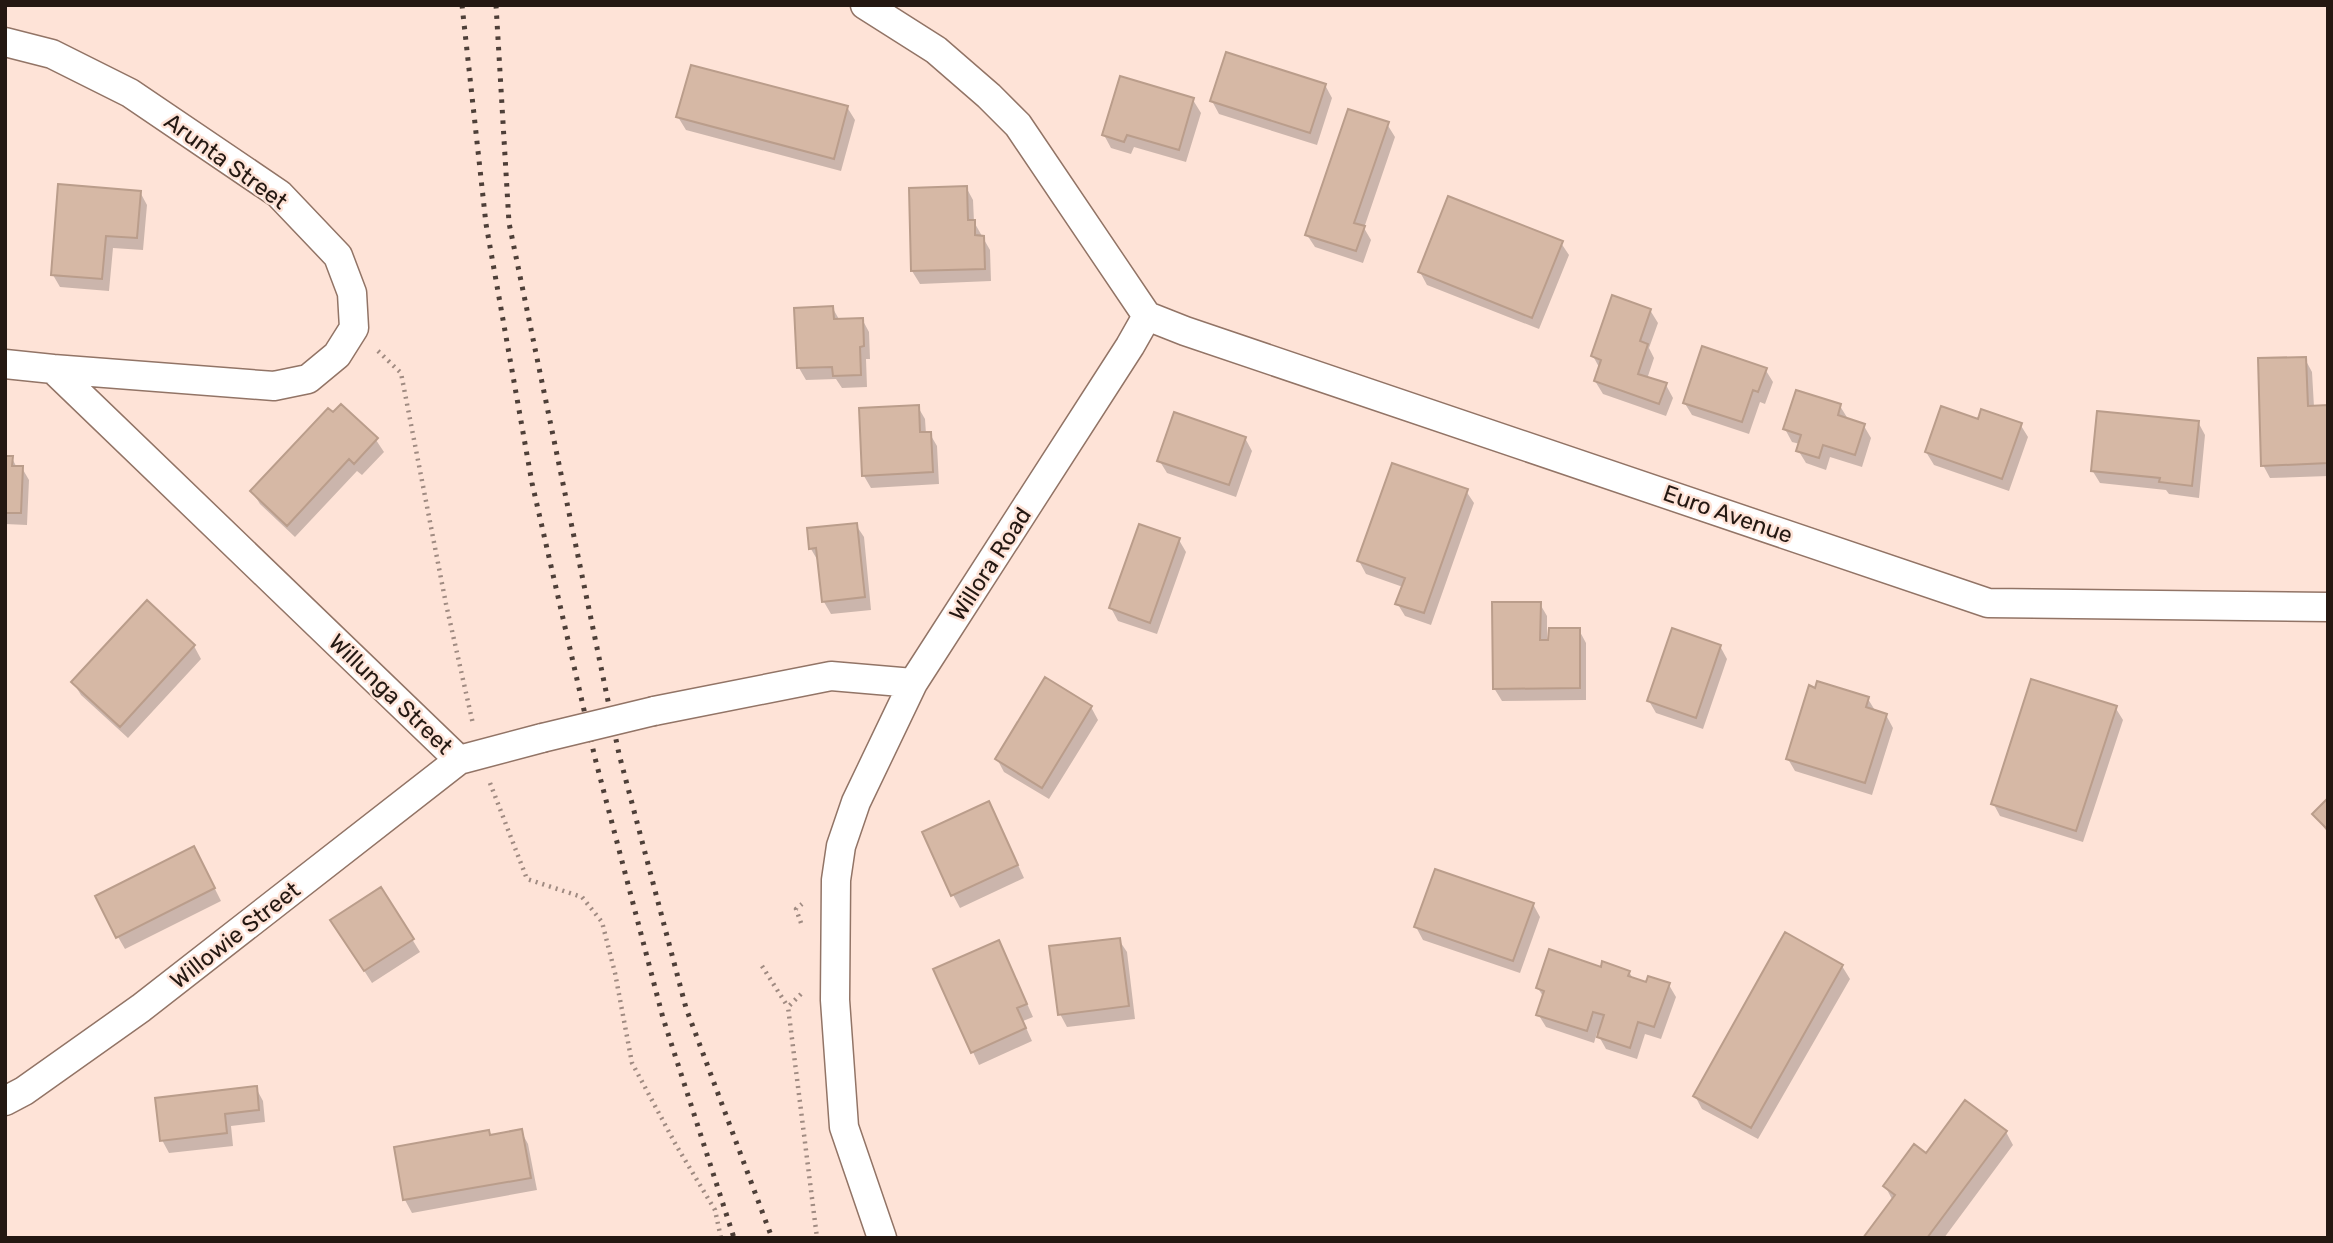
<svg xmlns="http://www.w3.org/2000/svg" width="2333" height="1243" font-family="Rubik,sans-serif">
  <rect width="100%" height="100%" fill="#fee3d7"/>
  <path fill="#0003" d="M 1325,85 L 1332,98 L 1317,145 L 1219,114 L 1212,101 Z
    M 1193,100 L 1201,113 L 1186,162 L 1134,147 L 1131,154 L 1111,148 L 1104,135 Z
    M 847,107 L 855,120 L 841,171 L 686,130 L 678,117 Z
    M 1387,124 L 1395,137 L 1364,228 L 1371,240 L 1363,263 L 1315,247 L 1307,235 Z
    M 966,187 L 973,200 L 974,222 L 990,250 L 991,281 L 920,284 L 912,271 Z
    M 140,192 L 147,205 L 143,250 L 113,248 L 109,291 L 60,287 L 53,275 Z
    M 1561,243 L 1569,255 L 1539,329 L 1427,285 L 1420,272 Z
    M 832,307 L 840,321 L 862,319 L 869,332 L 870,359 L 866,359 L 867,387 L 842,388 L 836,379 L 806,380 L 799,368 Z
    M 1650,310 L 1658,323 L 1649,348 L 1654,358 L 1647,379 L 1666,385 L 1673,398 L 1666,416 L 1603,394 L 1595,381 L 1600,369 L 1593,356 Z
    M 2305,359 L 2312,372 L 2314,407 L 2328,407 L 2328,476 L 2270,478 L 2263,465 Z
    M 1765,369 L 1773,382 L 1765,404 L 1760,402 L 1749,434 L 1692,415 L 1684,402 Z
    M 1840,406 L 1848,419 L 1864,426 L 1871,438 L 1862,467 L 1830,457 L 1826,470 L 1806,463 L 1798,450 L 1800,444 L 1792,442 L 1785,429 Z
    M 918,407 L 925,419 L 926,434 L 930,434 L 937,446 L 939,484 L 871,488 L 864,476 Z
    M 1979,421 L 2020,424 L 2028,437 L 2009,491 L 1934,465 L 1926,452 Z
    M 2198,422 L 2205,435 L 2199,498 L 2169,494 L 2166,490 L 2100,483 L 2092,470 Z
    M 1245,438 L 1252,451 L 1236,497 L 1167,473 L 1159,460 Z
    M 376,440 L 384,452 L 362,475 L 357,471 L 295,537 L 260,504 L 252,491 Z
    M 5,458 L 12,458 L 17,468 L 22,468 L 29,480 L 27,525 L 5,524 Z
    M 1466,491 L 1474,503 L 1431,625 L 1405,616 L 1397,603 L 1403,587 L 1366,574 L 1359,561 Z
    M 856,525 L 864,537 L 871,610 L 831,614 L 824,602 L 818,561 L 811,549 Z
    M 1179,540 L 1186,552 L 1157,634 L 1118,621 L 1111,608 Z
    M 1540,604 L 1547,616 L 1547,644 L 1579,630 L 1586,643 L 1586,700 L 1502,701 L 1494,688 Z
    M 194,646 L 201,659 L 128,738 L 81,695 L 73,682 Z
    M 1720,646 L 1727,659 L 1703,729 L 1656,713 L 1649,701 Z
    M 1868,699 L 1876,712 L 1886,715 L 1893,728 L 1872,795 L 1795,771 L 1788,759 Z
    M 1091,707 L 1098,720 L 1049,799 L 1004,772 L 997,759 Z
    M 2115,707 L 2123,720 L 2083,842 L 2000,816 L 1993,803 Z
    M 2328,800 L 2328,833 L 2314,814 Z
    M 996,816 L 1024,878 L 960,908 L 953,895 Z
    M 201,861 L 221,901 L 125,949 L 118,937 Z
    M 381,889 L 420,952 L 372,983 L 340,933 Z
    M 1533,904 L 1540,917 L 1520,973 L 1423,940 L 1416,927 Z
    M 1119,940 L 1127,952 L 1135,1019 L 1067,1027 L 1060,1014 Z
    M 1005,954 L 1033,1017 L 1023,1021 L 1032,1041 L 979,1065 L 935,970 Z
    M 1842,966 L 1850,979 L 1758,1139 L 1702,1109 L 1695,1096 Z
    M 1602,969 L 1629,972 L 1634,980 L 1647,984 L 1669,985 L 1676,997 L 1661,1039 L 1645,1034 L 1637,1059 L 1606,1049 L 1597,1033 L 1594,1043 L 1546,1027 L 1538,1014 L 1544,998 L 1538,988 Z
    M 256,1088 L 263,1101 L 265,1122 L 231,1126 L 233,1146 L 169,1153 L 162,1140 Z
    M 521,1131 L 528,1144 L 537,1190 L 412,1213 L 405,1200 L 396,1148 Z
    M 2006,1132 L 2013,1145 L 1944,1238 L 1865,1238 L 1892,1199 L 1885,1186 L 1926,1155 Z"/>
  <path fill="#d6b8a5" stroke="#ba9d8b" stroke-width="2" d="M 1226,52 L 1326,84 L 1310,133 L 1210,101 Z
    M 691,65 L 848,106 L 834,159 L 676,117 Z
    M 1120,76 L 1194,98 L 1179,150 L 1127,135 L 1124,142 L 1102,135 Z
    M 1348,109 L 1389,122 L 1354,223 L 1365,226 L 1356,251 L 1305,235 Z
    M 58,184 L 141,191 L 137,238 L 106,236 L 102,279 L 51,275 Z
    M 967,186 L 968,220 L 975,220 L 975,235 L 984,236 L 985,269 L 911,271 L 909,188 Z
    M 1448,196 L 1563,241 L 1532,318 L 1418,272 Z
    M 1612,295 L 1651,309 L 1640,341 L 1648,344 L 1638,374 L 1667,383 L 1659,404 L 1594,381 L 1601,360 L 1591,356 Z
    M 833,306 L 834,319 L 863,318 L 864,346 L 860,347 L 861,375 L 833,376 L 832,367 L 797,368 L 794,308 Z
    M 1702,346 L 1767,368 L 1758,392 L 1753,390 L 1742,422 L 1683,403 Z
    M 2306,357 L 2308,406 L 2328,405 L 2328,463 L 2261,466 L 2258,358 Z
    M 1796,390 L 1841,404 L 1838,415 L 1865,424 L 1855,455 L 1823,445 L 1819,458 L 1796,451 L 1801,435 L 1783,429 Z
    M 341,404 L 378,438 L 354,464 L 349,459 L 287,526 L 250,491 L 328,408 L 333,412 Z
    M 919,405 L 920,432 L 931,432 L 933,472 L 862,476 L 859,408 Z
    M 1941,406 L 1978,419 L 1981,409 L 2022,423 L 2002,479 L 1925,452 Z
    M 2097,411 L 2199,421 L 2192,486 L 2159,482 L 2160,478 L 2091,471 Z
    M 1174,412 L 1246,437 L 1229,485 L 1157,461 Z
    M 5,456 L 13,456 L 12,466 L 23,466 L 21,513 L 5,513 Z
    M 1392,463 L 1468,489 L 1424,613 L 1395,604 L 1405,578 L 1357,561 Z
    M 857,523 L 865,597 L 822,602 L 816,548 L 809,549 L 807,528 Z
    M 1139,524 L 1180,538 L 1150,623 L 1109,608 Z
    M 147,600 L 195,645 L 120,727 L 71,682 Z
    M 1492,602 L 1541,602 L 1540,640 L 1548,640 L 1549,628 L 1580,628 L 1580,688 L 1493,689 Z
    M 1672,628 L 1721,645 L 1696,718 L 1647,701 Z
    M 1045,677 L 1092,706 L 1042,788 L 995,759 Z
    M 2031,679 L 2117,706 L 2076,831 L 1991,804 Z
    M 1817,681 L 1869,697 L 1866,707 L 1887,714 L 1865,783 L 1786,759 L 1809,685 L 1815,688 Z
    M 2328,798 L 2328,830 L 2312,814 Z
    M 989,801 L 1018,865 L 951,896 L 922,832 Z
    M 194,846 L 215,888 L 116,938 L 95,896 Z
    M 1435,869 L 1534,903 L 1513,961 L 1414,927 Z
    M 381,887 L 414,939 L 364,971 L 330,920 Z
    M 1785,932 L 1843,965 L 1751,1128 L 1693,1096 Z
    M 1120,938 L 1129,1006 L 1058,1015 L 1049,946 Z
    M 999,940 L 1027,1004 L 1017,1008 L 1026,1028 L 971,1053 L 933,969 Z
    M 1549,949 L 1601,967 L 1602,961 L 1630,971 L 1628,976 L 1646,982 L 1648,976 L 1670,983 L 1654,1027 L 1638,1022 L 1630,1048 L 1597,1037 L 1604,1015 L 1593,1012 L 1587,1031 L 1536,1015 L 1544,991 L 1536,988 Z
    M 257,1086 L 259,1110 L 225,1114 L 227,1133 L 160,1141 L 155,1098 Z
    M 1965,1100 L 2007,1131 L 1927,1238 L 1863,1238 L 1895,1195 L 1883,1186 L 1914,1144 L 1926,1153 Z
    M 522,1129 L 531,1178 L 403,1200 L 394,1147 L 489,1130 L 490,1135 Z"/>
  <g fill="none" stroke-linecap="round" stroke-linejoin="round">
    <g stroke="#927466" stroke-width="31">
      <path id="street" d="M 865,5 L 936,50 L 989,96 L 1018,125 L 1147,316 L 1130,346 L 913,683 L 856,802 L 841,846 L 836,880 L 835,1000 L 844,1127 L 882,1238
        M 5,42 L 52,54 L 130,93 L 279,194 L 338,256 L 352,293 L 354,328 L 337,355 L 308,379 L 274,386 L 53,369
        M 1147,316 L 1185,331 L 1988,603 L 2328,607
        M 5,364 L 53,369 L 459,760 L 542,738
        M 654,711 L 831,676 L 913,683
        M 5,1101 L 24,1091 L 141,1008 L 459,760"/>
    </g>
    <path stroke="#a08b82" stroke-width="4.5" stroke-dasharray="2 5" stroke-linecap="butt" d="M 378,351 L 401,373 L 446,604 L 473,724
      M 490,783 L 527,879 L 582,897 L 602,922 L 615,973 L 632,1063 L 676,1145 L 715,1210 L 721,1238
      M 801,923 L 796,909 L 802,904
      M 762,966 L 788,1007
      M 801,994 L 788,1007 L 817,1238"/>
    <use href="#street" stroke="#fff" stroke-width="28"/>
    <path stroke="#4e3f38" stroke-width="5" stroke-dasharray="3.5 7" stroke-linecap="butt" d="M 462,5 L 486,224 L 532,483 L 595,758 L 663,1018 L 734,1238
      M 496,5 L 509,223 L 619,754 L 686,1008 L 772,1238"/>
    <g stroke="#927466" stroke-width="31" stroke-linecap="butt">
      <path id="street-bridge" d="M 542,738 L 654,711"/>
    </g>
    <use href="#street-bridge" stroke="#fff" stroke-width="28"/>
  </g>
  <g text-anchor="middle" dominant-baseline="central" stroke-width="5" stroke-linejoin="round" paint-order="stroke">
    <g font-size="23" fill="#241812" stroke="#fee3d7">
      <text transform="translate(226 161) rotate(36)">Arunta Street</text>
      <text transform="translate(1728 514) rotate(19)">Euro Avenue</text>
      <text transform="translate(990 564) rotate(-57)">Willora Road</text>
      <text transform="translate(391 694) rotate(44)">Willunga Street</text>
      <text transform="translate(235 935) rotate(-38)">Willowie Street</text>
    </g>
  </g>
  <rect width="2333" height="1243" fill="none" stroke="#241812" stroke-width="14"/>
</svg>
